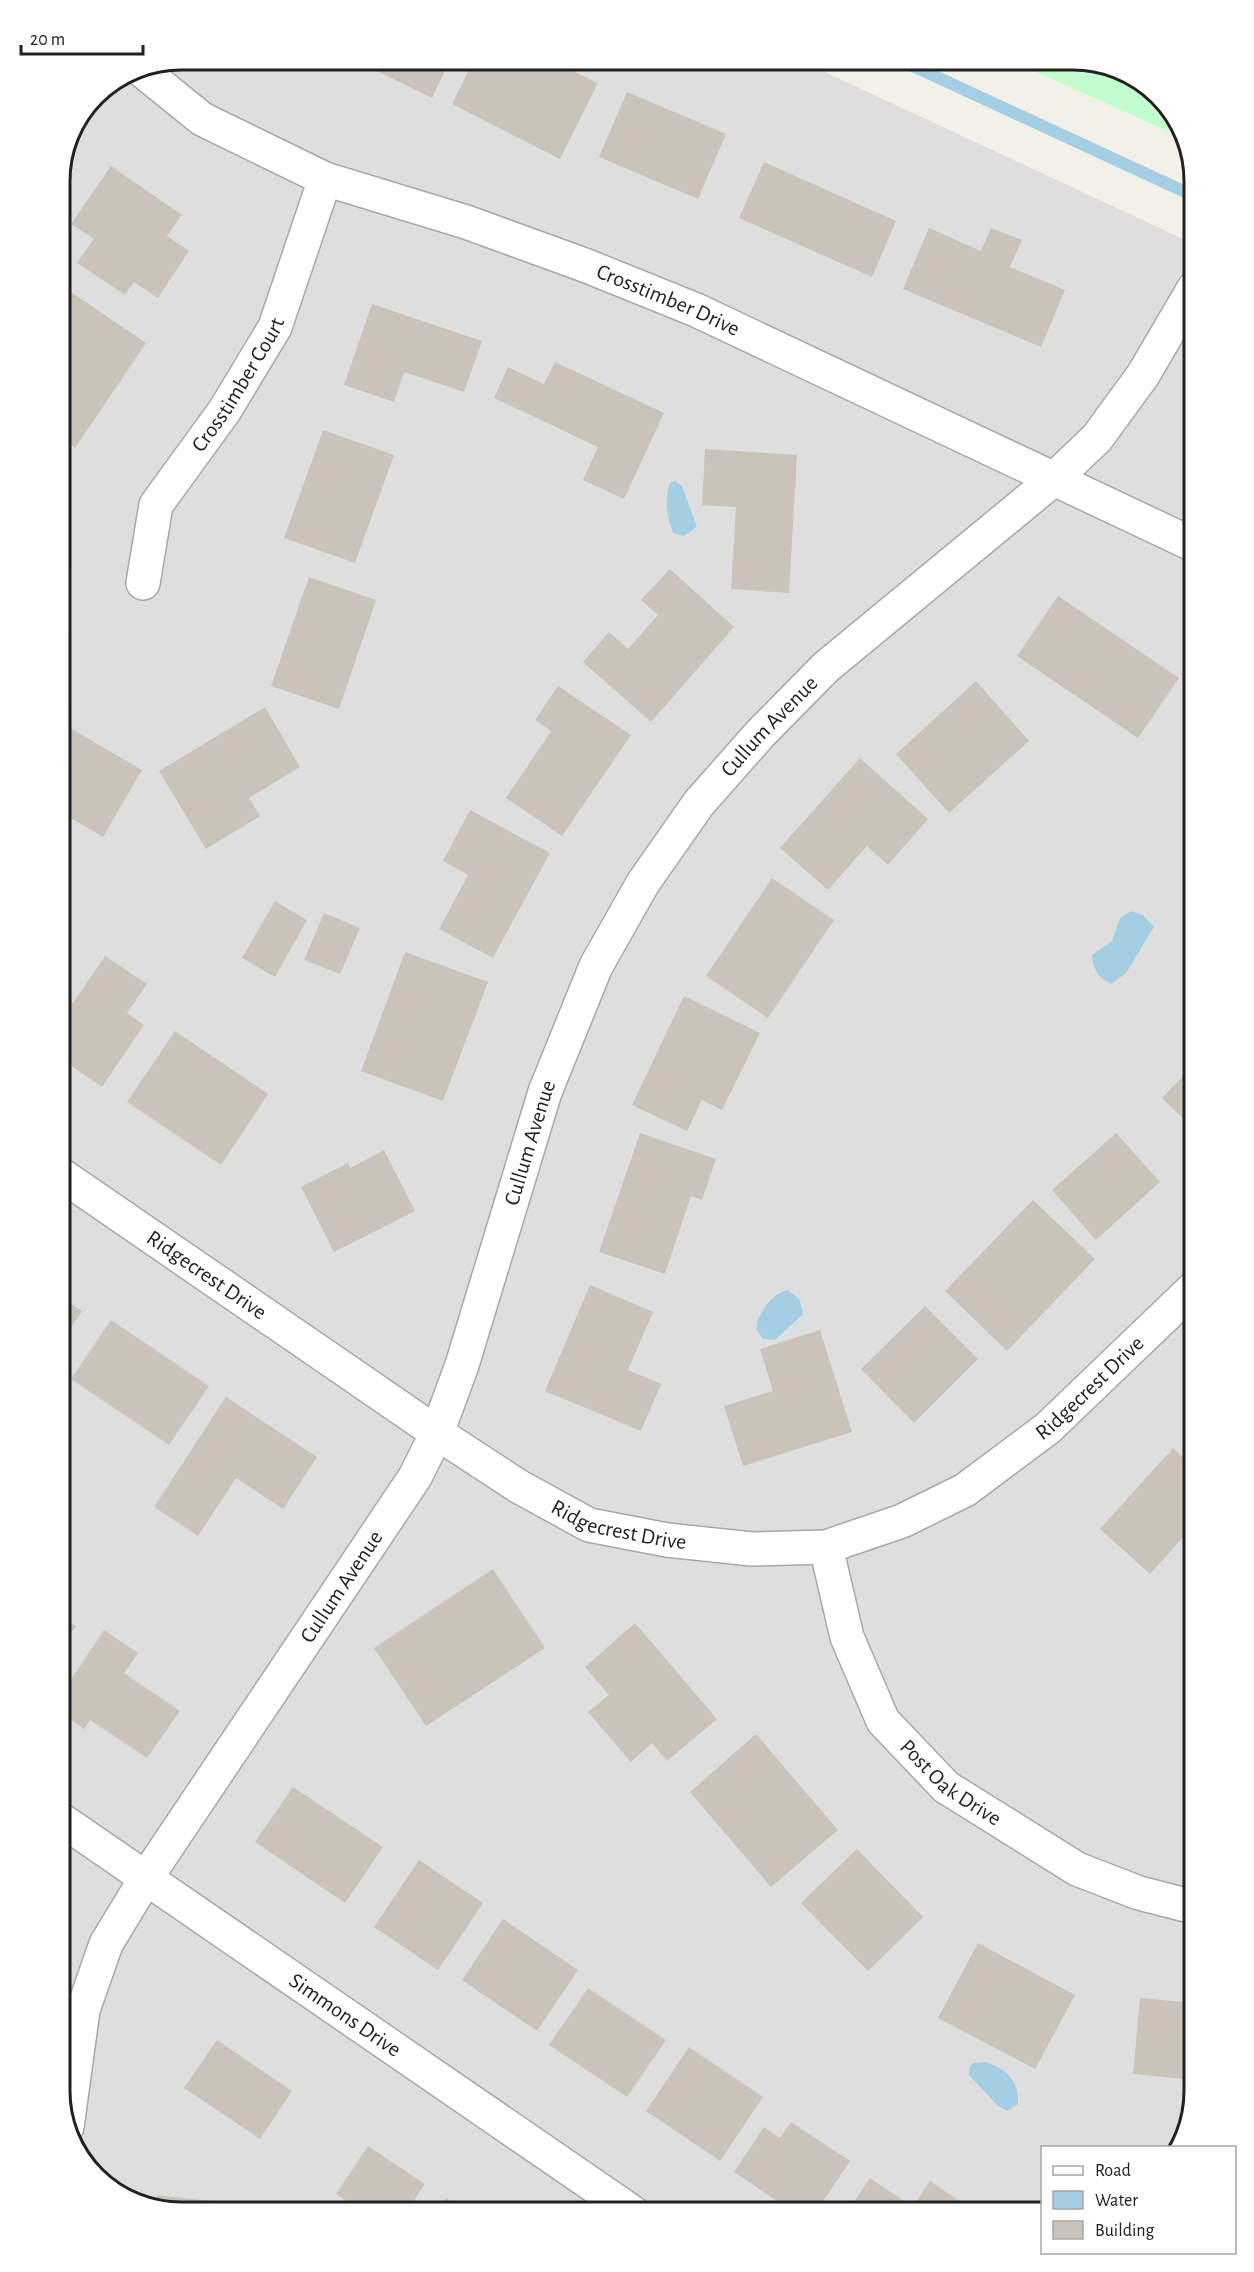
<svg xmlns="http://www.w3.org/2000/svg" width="1254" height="2272" font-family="'Alegreya Sans',sans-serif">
  <rect width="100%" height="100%" fill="#f2f0e7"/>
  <path fill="#dfdede" d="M 182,60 L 799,60 L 1194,244 L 1194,2091 L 1177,2147 L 1042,2148 L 1042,2212 L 174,2212 L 114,2191 L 69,2137 L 60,2090 L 60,174 L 69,135 L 96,95 L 136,69 Z"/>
  <path fill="#c2fecd" d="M 1010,60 L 1081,60 L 1140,81 L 1185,139 Z"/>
  <path fill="#a4cee3" d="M 675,481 L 682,486 L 697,527 L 684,536 L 673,533 C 667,517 664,499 670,483 Z
    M 1131,911 L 1143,915 L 1154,927 L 1126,973 L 1111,984 C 1098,978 1093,969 1092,955 L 1112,941 L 1120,918 Z
    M 788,1290 L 800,1300 L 803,1314 L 775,1340 L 763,1339 L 756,1329 C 758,1313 772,1293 788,1290 Z
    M 984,2062 C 1007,2068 1019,2081 1018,2104 L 1007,2111 L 998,2106 L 969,2075 L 970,2066 L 974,2063 Z"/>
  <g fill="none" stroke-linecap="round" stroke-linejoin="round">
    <path stroke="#a4cee3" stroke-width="12" d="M 900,60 L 1194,196"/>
  </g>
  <path fill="#cbc3b9" d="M 355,60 L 450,60 L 432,98 Z
    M 474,60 L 551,60 L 598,83 L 560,159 L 452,104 Z
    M 627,92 L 726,134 L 698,199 L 599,157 Z
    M 764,162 L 896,221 L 872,277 L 739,218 Z
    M 111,166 L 182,215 L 167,236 L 189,251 L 158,298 L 134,282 L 125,295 L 77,263 L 94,239 L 71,224 Z
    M 929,228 L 981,251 L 991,228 L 1022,240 L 1010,267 L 1065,290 L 1041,347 L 903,289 Z
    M 71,292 L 146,343 L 75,448 L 60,437 L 60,308 Z
    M 372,304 L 482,341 L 464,392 L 404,372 L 394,402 L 344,385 Z
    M 555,362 L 664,413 L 624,499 L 583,480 L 598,447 L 494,398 L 508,367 L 544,384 Z
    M 323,430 L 394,455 L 355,563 L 284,538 Z
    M 705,449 L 797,455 L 789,593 L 731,589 L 736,507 L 702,505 Z
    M 670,569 L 734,627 L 651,722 L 583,662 L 609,632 L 628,649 L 658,615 L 641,600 Z
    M 309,577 L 376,600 L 339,709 L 271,686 Z
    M 1058,596 L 1179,678 L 1138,738 L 1017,656 Z
    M 976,681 L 1029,741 L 949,813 L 896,754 Z
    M 558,686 L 631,735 L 562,836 L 506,798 L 551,731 L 535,720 Z
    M 265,707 L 300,767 L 249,798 L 260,816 L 206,849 L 159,771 Z
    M 60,722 L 142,770 L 103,837 L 60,812 Z
    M 860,758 L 928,819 L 888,865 L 867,846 L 828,890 L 780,848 Z
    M 470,810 L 550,853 L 493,958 L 439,929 L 468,875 L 443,861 Z
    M 772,878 L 834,920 L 768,1018 L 706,976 Z
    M 275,901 L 307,920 L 275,977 L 242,958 Z
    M 324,913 L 360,928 L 340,974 L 304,960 Z
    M 405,952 L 488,982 L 443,1101 L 361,1071 Z
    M 105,956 L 147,984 L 127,1013 L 144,1025 L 102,1087 L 60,1058 L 60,994 L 73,1003 Z
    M 684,996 L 760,1033 L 722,1110 L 702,1100 L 687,1131 L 632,1105 Z
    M 175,1031 L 268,1094 L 221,1165 L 127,1102 Z
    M 1194,1065 L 1194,1129 L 1162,1098 Z
    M 640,1133 L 716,1159 L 702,1200 L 691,1196 L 665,1274 L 599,1252 Z
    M 1116,1133 L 1160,1182 L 1096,1240 L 1052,1190 Z
    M 384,1150 L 415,1211 L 334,1252 L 301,1187 L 348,1163 L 350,1168 Z
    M 1033,1200 L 1095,1259 L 1007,1351 L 945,1291 Z
    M 590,1285 L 653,1312 L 628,1370 L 661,1384 L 641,1431 L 545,1391 Z
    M 60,1296 L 82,1311 L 60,1344 Z
    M 925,1306 L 978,1359 L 914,1423 L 861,1369 Z
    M 111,1320 L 209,1386 L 169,1445 L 71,1379 Z
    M 820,1330 L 852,1432 L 743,1466 L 724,1406 L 773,1391 L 760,1349 Z
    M 226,1397 L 317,1457 L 283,1509 L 236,1478 L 198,1536 L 154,1507 Z
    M 1173,1448 L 1194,1467 L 1194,1525 L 1150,1574 L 1100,1529 Z
    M 493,1569 L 545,1648 L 426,1726 L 374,1648 Z
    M 60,1615 L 76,1626 L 60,1650 Z
    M 635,1623 L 717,1719 L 667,1761 L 652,1743 L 631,1762 L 588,1712 L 609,1695 L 585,1667 Z
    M 104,1630 L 138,1653 L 124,1673 L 180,1711 L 147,1758 L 90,1720 L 84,1729 L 60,1712 L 60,1696 Z
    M 756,1734 L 838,1830 L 771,1887 L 690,1792 Z
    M 293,1787 L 383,1847 L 345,1903 L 255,1842 Z
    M 857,1849 L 923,1917 L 868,1971 L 801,1903 Z
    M 419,1860 L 483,1903 L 438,1970 L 374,1927 Z
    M 503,1919 L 578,1970 L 537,2031 L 462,1980 Z
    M 978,1943 L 1075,1995 L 1035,2069 L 938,2018 Z
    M 588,1988 L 666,2040 L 627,2097 L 549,2045 Z
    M 1140,1998 L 1194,2003 L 1194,2080 L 1133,2074 Z
    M 217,2040 L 292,2091 L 260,2139 L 184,2088 Z
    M 689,2047 L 763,2097 L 720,2161 L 646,2111 Z
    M 791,2122 L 850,2161 L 816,2212 L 793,2212 L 734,2172 L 764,2127 L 780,2138 Z
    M 368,2146 L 425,2184 L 406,2212 L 363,2212 L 336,2194 Z
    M 870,2178 L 913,2207 L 930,2181 L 964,2204 L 959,2212 L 847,2212 Z
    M 157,2195 L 218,2202 L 217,2212 L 174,2212 L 156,2206 Z
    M 446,2198 L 466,2212 L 437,2212 Z"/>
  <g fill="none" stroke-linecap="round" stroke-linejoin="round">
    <g stroke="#a8a8a8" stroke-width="36">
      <g id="minor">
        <path id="s1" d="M 139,68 L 202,119 L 325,179 L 466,222 L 587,266 L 696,310 L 1194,545"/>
        <path id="s2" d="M 143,583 L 156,505 L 225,410 L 275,327 L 325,179"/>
        <path id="s3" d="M 60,1174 L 437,1433 L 518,1486 L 589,1525 L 667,1540 L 752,1549 L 826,1547 L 902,1521 L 965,1490 L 1048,1428 L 1194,1288"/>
        <path id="s4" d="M 826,1547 L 847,1637 L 883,1721 L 946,1787 L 1077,1869 L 1139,1893 L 1194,1907"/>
        <path id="s5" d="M 60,1819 L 632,2212"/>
        <path id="s6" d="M 67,2127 L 83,2010 L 106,1944 L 146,1878 L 415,1477 L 437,1433 L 462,1365 L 545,1092 L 596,966 L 643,883 L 699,803 L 760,734 L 826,667 L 1054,479 L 1097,438 L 1143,375 L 1194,288"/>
      </g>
    </g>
    <use href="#minor" stroke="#fff" stroke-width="33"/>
  </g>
  <g text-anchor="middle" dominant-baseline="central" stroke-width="5" stroke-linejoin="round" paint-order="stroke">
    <g font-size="22" fill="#212121" stroke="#fff">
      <text stroke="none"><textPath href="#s1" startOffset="582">Crosstimber Drive</textPath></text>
      <text stroke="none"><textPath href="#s2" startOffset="225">Crosstimber Court</textPath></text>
      <text stroke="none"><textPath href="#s6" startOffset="1588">Cullum Avenue</textPath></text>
      <text stroke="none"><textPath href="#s6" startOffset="1102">Cullum Avenue</textPath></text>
      <text stroke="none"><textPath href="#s3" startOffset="178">Ridgecrest Drive</textPath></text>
      <text stroke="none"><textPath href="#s3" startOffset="1186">Ridgecrest Drive</textPath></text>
      <text stroke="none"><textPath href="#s3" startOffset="664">Ridgecrest Drive</textPath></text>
      <text stroke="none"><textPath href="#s6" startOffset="616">Cullum Avenue</textPath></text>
      <text stroke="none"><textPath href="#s4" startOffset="276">Post Oak Drive</textPath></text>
      <text stroke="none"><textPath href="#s5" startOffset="346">Simmons Drive</textPath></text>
    </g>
  </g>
  <path d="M0 0H1254V2272H0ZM181 70H1073A111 111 0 0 1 1184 181V2091A111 111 0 0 1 1073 2202H181A111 111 0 0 1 70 2091V181A111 111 0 0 1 181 70Z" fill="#fff" fill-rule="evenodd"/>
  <path fill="none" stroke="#212121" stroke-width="3" d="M181 70H1073A111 111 0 0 1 1184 181V2091A111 111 0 0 1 1073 2202H181A111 111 0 0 1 70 2091V181A111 111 0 0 1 181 70Z"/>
  <rect x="1041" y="2146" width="195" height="108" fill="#ffffff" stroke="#a6a6a6" stroke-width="1.5"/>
  <rect x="1053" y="2166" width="30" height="9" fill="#ffffff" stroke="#a6a6a6" stroke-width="1.5"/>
  <text x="1095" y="2176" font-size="18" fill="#212121">Road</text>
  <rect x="1053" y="2191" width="30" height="18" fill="#a4cee3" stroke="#a6a6a6" stroke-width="1.5"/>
  <text x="1095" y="2206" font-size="18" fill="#212121">Water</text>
  <rect x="1053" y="2221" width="30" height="18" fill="#cbc3b9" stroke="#a6a6a6" stroke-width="1.5"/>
  <text x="1095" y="2236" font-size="18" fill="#212121">Building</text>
  <path d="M21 45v9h122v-9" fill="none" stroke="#212121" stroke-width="3"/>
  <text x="30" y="45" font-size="18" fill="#212121" stroke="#ffffff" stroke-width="4.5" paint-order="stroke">20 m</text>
</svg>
